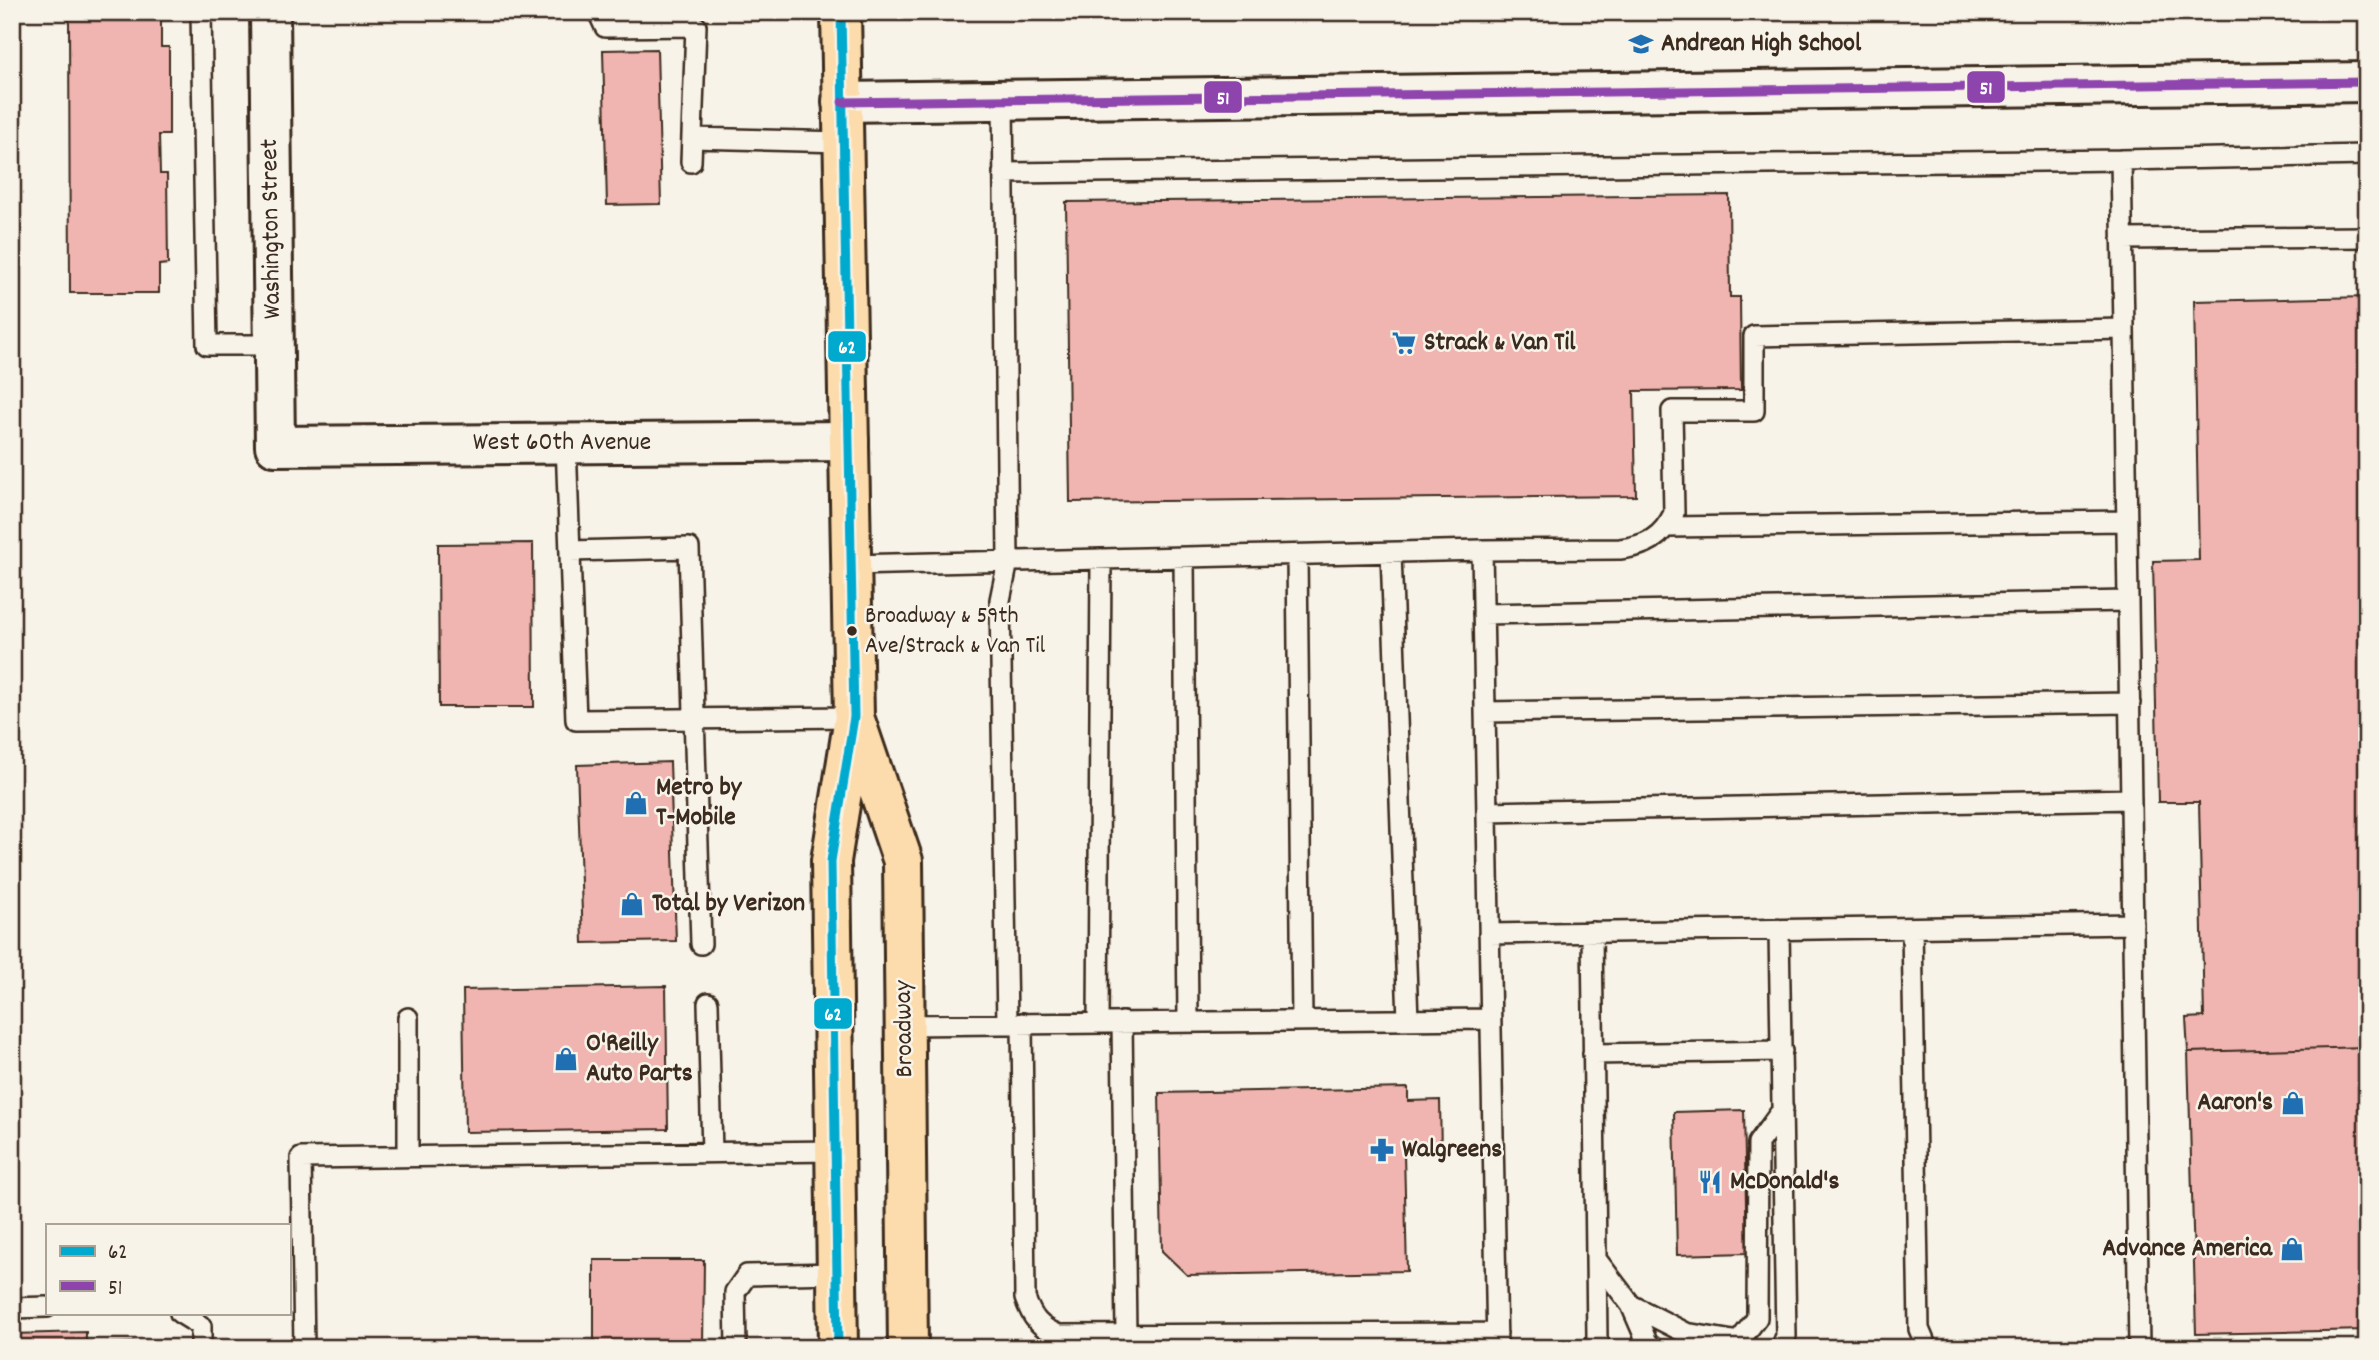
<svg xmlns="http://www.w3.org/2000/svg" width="2379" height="1360" font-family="Dekko,sans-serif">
  <rect width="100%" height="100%" fill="#f7f3e8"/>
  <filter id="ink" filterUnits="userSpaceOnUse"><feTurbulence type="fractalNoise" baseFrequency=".0143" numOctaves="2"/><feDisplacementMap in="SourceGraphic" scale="14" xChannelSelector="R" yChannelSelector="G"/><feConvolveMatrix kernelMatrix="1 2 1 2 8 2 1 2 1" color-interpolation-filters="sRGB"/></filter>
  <g filter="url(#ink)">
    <path fill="#f1b5b1" stroke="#3b2a1e" stroke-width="2" d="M 161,16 L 161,47 L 169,47 L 169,135 L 159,135 L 160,174 L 167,174 L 168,264 L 159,265 L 159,293 L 70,293 L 69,17 Z
      M 657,49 L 661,204 L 607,205 L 603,50 Z
      M 1729,195 L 1730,297 L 1740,297 L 1741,390 L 1634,391 L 1636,496 L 1070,502 L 1066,202 Z
      M 2367,297 L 2367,1047 L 2188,1052 L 2186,1018 L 2204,1017 L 2199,802 L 2158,802 L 2153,561 L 2199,560 L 2194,301 Z
      M 533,543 L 534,707 L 439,707 L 438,544 Z
      M 670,762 L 676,941 L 583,943 L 577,765 Z
      M 666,986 L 668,1129 L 465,1132 L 463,990 Z
      M 12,1020 L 18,1020 L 18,1065 L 12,1065 Z
      M 2367,1047 L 2367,1330 L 2196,1334 L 2188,1052 Z
      M 1408,1088 L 1408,1101 L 1440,1100 L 1441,1153 L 1404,1154 L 1407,1271 L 1187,1275 L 1162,1251 L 1159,1093 Z
      M 1744,1110 L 1747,1253 L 1677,1255 L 1674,1112 Z
      M 594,1260 L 704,1260 L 703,1348 L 594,1348 Z
      M 86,1332 L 86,1344 L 157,1342 L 157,1348 L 12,1348 L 12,1334 Z"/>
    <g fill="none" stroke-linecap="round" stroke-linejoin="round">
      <g stroke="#3b2a1e" stroke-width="24">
        <path id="service" d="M 201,12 L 207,345 L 274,345
          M 598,12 L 605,27 L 696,26 L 691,162
          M 1003,100 L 1008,561 L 1000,600 L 1007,1024
          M 692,138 L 843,142
          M 1003,173 L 2121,160
          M 2122,239 L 2367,237
          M 2124,329 L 2139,1348
          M 566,443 L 576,720 L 854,717
          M 1667,527 L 2127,521
          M 570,551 L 689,548 L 701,944
          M 1391,553 L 1408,1020
          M 1297,555 L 1302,1021
          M 1184,558 L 1188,1022
          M 851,565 L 1482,550
          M 1483,614 L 2128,601
          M 1485,712 L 2130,703
          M 1487,812 L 2131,799
          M 1912,928 L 1919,1329 L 1927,1348
          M 1779,931 L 1786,1336 L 1781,1348
          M 1592,932 L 1597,1338 L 1600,1348
          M 1489,934 L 2133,924
          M 708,1003 L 712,1152
          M 408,1018 L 408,1156
          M 1122,1022 L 1126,1335
          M 1022,1023 L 1025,1298 C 1032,1318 1039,1327 1059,1335 L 1497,1333
          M 1098,1023 L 1101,559
          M 905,1025 L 1491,1019
          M 1593,1054 L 1782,1051
          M 1596,1259 L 1631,1305 L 1686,1333 L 1739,1342
          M 1631,1305 L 1647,1342 L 1653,1348
          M 12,1308 L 47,1307
          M 180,1313 L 201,1326 L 201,1348
          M 304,1348 L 301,1158 L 837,1151
          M 736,1348 L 735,1292 L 747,1275 L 838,1273
          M 1497,1348 L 1482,550 L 1620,549 C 1646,546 1662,538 1674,513 L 1672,411 L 1754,411 L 1754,336 L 2124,329 L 2121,160 L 2367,155
          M 1734,1348 L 1757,1318 L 1758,1143 L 1783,1109"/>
      </g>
      <g stroke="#3b2a1e" stroke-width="44">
        <path id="minor" d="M 270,12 L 275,446 L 849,441
          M 842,102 L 2367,82"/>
      </g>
      <g stroke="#3b2a1e" stroke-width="44">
        <path id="primary" d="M 856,723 L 903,861 L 908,1348
          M 838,1348 L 831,861 L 854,717 L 841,12"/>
      </g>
      <use href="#service" stroke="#f7f3e8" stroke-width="19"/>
      <use href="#minor" stroke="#f7f3e8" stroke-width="38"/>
      <use href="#primary" stroke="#fcdcac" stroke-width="38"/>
      <g stroke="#f7f3e8" stroke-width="14">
        <path id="bus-1" d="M 838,1348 L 831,861 L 854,717 L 841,12"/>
      </g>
      <g stroke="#f7f3e8" stroke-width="14">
        <path id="bus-2" d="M 842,102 L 2367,82"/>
      </g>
      <use href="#bus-1" stroke="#00a9ce" stroke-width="9"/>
      <use href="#bus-2" stroke="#8e44ad" stroke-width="9"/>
    </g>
  </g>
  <defs>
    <g id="school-bare" transform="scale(1.89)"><path d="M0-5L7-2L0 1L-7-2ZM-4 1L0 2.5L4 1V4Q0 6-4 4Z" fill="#1f6fb2" stroke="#f7f3e8" stroke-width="2.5" paint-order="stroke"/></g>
    <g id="supermarket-bare" transform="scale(1.89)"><path d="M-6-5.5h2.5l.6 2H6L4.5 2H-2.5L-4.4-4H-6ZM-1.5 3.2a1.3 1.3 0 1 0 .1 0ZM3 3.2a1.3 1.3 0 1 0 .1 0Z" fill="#1f6fb2" stroke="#f7f3e8" stroke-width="2.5" paint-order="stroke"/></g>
    <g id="shop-bare" transform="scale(1.89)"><path d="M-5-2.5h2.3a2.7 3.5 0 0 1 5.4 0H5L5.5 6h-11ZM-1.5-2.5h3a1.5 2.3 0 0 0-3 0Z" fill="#1f6fb2" stroke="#f7f3e8" stroke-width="2.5" paint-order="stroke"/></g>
    <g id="pharmacy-bare" transform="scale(1.89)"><path d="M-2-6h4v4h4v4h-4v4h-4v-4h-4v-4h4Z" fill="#1f6fb2" stroke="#f7f3e8" stroke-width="2.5" paint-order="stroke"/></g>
    <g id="restaurant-bare" transform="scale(1.89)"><path d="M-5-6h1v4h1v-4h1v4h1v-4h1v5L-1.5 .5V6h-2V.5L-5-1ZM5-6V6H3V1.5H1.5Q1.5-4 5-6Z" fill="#1f6fb2" stroke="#f7f3e8" stroke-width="2.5" paint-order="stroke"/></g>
  </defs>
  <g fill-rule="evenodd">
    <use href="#school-bare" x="1641" y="44"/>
    <use href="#supermarket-bare" x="1404" y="343"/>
    <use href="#shop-bare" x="636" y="803"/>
    <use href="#shop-bare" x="632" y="904"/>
    <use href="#shop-bare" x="566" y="1059"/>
    <use href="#shop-bare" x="2293" y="1103"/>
    <use href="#pharmacy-bare" x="1382" y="1150"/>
    <use href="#restaurant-bare" x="1710" y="1182"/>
    <use href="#shop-bare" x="2292" y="1249"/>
  </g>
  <circle fill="#3b2a1e" stroke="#f7f3e8" stroke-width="2.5" cx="852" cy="631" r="6"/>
  <g text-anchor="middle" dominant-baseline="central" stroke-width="5" stroke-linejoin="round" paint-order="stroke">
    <g font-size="24" fill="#3b2a1e" stroke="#f7f3e8" text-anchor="start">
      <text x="865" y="617">Broadway &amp; 59th<tspan x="865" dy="30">Ave/Strack &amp; Van Til</tspan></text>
    </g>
    <g font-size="26" font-weight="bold" fill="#3b2a1e" stroke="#f7f3e8" text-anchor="start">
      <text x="1661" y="44">Andrean High School</text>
      <text x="1424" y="343">Strack &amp; Van Til</text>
      <text x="656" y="788">Metro by<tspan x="656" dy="30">T-Mobile</tspan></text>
      <text x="652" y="904">Total by Verizon</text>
      <text x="586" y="1044">O'Reilly<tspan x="586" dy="30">Auto Parts</tspan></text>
      <text x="2273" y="1103" text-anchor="end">Aaron's</text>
      <text x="1402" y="1150">Walgreens</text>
      <text x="1730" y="1182">McDonald's</text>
      <text x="2272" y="1249" text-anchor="end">Advance America</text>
    </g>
    <g font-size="26" fill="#3b2a1e" stroke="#f7f3e8">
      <text transform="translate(272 229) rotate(-91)">Washington Street</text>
      <text x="562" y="443">West 60th Avenue</text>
      <text transform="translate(905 1029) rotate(-91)">Broadway</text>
    </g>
  </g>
  <g stroke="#f7f3e8" stroke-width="2.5">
    <rect x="1966" y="70" width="40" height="34" rx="7" fill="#8e44ad"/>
    <rect x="1203" y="80" width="40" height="34" rx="7" fill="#8e44ad"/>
    <rect x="827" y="330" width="40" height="33" rx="7" fill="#00a9ce"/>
    <rect x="813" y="997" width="40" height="33" rx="7" fill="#00a9ce"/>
  </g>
  <g font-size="19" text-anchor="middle" font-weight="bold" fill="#fff">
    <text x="1986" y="94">51</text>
    <text x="1223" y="104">51</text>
    <text x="847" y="353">62</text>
    <text x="833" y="1020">62</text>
  </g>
  <rect width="2379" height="1360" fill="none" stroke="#f7f3e8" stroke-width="42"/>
  <rect x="21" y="21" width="2337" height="1318" fill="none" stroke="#3b2a1e" stroke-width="2.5" filter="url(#ink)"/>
  <rect x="46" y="1224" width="245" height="91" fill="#f7f3e8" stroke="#aca397" stroke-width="2"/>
  <rect x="60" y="1246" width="35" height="10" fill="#00a9ce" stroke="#aca397" stroke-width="2"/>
  <text x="108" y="1258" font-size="21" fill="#3b2a1e">62</text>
  <rect x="60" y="1281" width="35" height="10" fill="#8e44ad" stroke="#aca397" stroke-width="2"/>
  <text x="108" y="1294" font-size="21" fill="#3b2a1e">51</text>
</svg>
